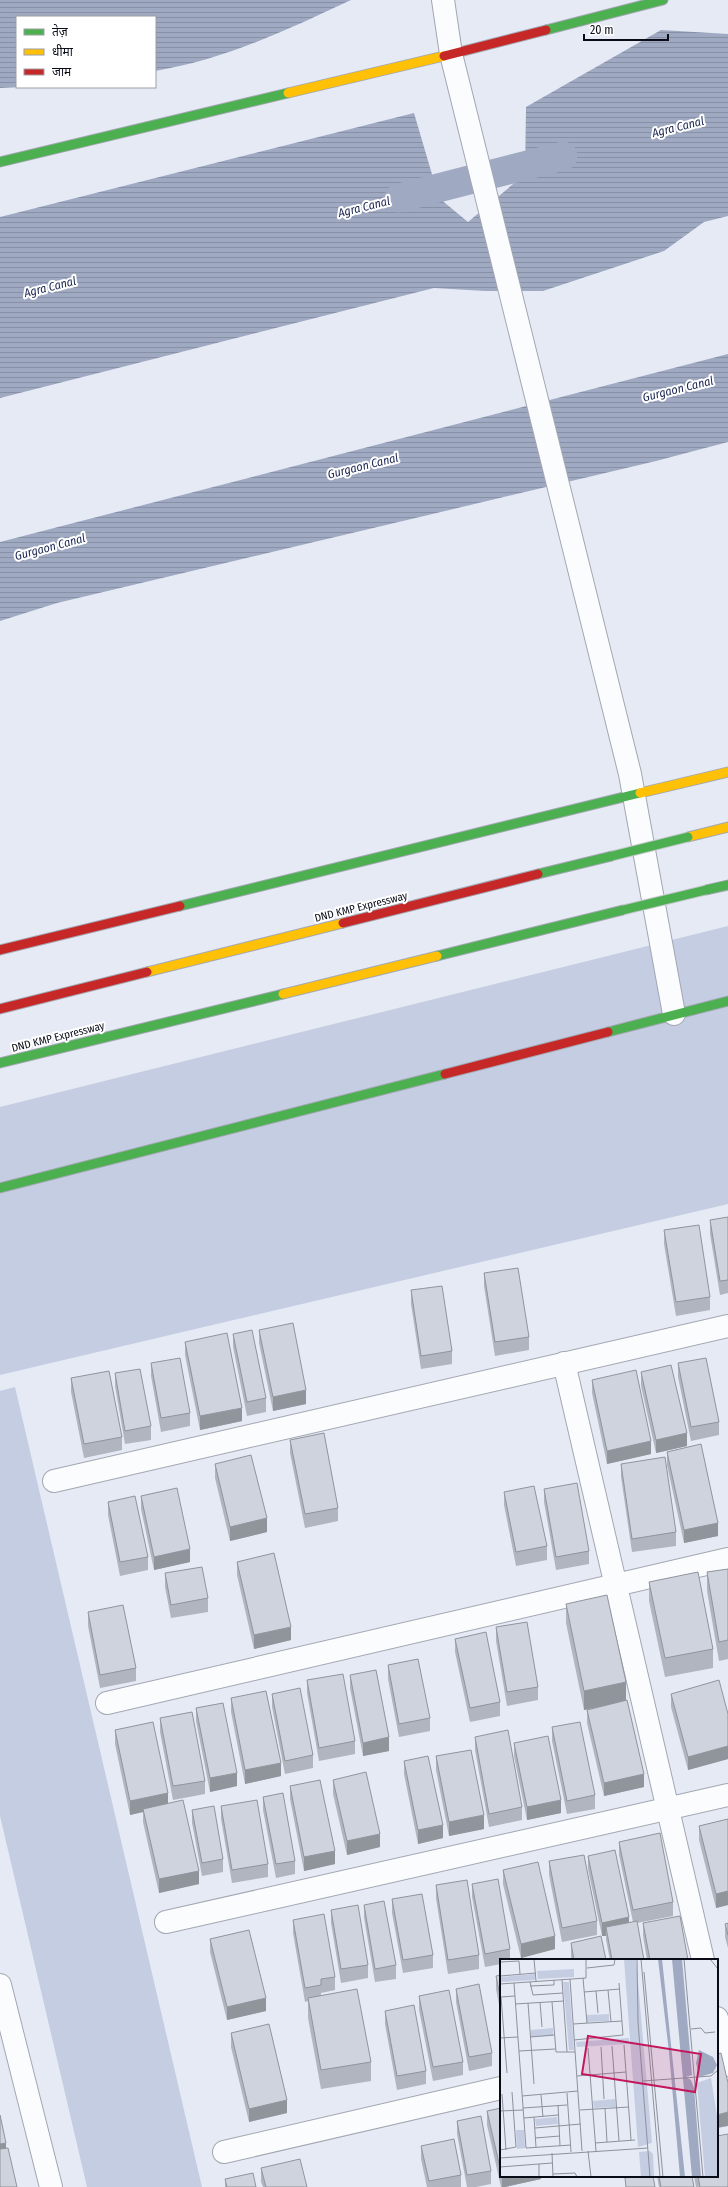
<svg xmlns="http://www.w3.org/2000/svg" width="728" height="2187" font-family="'Fira Sans Condensed','Noto Sans Devanagari',sans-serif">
  <defs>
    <pattern id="water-rules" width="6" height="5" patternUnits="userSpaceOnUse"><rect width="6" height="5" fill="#9fa9c2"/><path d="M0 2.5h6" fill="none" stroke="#8890a6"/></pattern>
  </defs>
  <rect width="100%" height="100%" fill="#e5eaf5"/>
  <path fill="#c5cde2" d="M 728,926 L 728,1204 L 0,1375 L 0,1107 Z
    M 15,1387 L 202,2187 L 87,2187 L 0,1816 L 0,1391 Z"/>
  <path fill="url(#water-rules)" d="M 0,0 L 351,0 C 289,29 224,60 155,71 L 155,17 L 17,17 L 17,87 L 20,87 L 0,88 Z
    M 661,30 L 728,34 L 728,216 L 704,222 L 664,251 L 543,291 L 485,291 L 434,288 L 0,398 L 0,217 L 414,113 L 439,198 L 468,222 L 525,174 L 526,107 Z
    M 728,354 L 728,442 L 656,461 L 57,603 L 0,621 L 0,542 Z"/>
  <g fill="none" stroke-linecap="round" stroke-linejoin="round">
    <path stroke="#9fa9c2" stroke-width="29" d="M 399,198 L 563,156"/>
    <g stroke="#a3a7b2" stroke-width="24">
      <path id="street" d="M 443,0 L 451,54 L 630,774 L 674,1014
        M 564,1363 L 703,1960
        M 54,1481 L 728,1326
        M 107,1703 L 728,1559
        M 166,1922 L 728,1795
        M 0,1985 L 51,2187
        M 717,2018 L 728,2065
        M 224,2152 L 501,2088"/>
    </g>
    <g stroke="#a3a7b2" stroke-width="11">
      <path id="fast" d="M 546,30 L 663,0
        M 0,162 L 288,93
        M 538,874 L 612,856
        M 706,890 L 728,885
        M 180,906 L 640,793
        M 437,956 L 623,910
        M 608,1032 L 728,1001
        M 0,1063 L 283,994
        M 0,1188 L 445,1074"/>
    </g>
    <g stroke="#a3a7b2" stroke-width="11">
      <path id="slow" d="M 288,93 L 444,56
        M 640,793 L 728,772
        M 688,837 L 728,827
        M 147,972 L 343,923
        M 283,994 L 437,956"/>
    </g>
    <g stroke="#a3a7b2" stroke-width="11">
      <path id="jam" d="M 444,56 L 546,30
        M 343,923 L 538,874
        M 0,950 L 180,906
        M 0,1009 L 147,972
        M 445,1074 L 608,1032"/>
    </g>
    <use href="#street" stroke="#fbfcfe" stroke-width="22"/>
    <use href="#fast" stroke="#4caf50" stroke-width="9"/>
    <use href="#slow" stroke="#ffc107" stroke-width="9"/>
    <use href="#jam" stroke="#c62828" stroke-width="9"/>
    <g stroke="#c4c7cd" stroke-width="11" stroke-linecap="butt">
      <path id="fast-bridge" d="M 612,856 L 688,837
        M 623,910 L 706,890"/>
    </g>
    <use href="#fast-bridge" stroke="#4caf50" stroke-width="9"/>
  </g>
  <path fill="#b1b5bf" d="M 728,1217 L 728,1293 L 720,1295 L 710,1234 L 710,1220 Z
    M 664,1230 L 710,1297 L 710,1310 L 676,1316 L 664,1244 Z
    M 484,1273 L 529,1337 L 529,1350 L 495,1356 L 484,1286 Z
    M 411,1290 L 452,1351 L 452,1364 L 421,1369 L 411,1304 Z
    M 259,1330 L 306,1404 L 273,1411 L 259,1343 Z
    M 233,1334 L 266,1398 L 266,1412 L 247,1416 L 233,1347 Z
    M 185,1342 L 242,1421 L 200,1430 L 185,1355 Z
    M 151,1363 L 190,1413 L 190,1426 L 161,1432 L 151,1376 Z
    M 678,1363 L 719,1422 L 719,1435 L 691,1441 L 678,1377 Z
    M 641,1372 L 687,1446 L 656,1453 L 641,1386 Z
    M 115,1373 L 151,1426 L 151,1440 L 125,1444 L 115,1386 Z
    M 71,1378 L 122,1437 L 122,1450 L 84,1458 L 71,1392 Z
    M 592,1380 L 651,1454 L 607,1464 L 592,1393 Z
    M 290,1440 L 338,1508 L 338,1521 L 305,1528 L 290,1453 Z
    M 667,1452 L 718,1536 L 684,1543 L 667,1465 Z
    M 215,1464 L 267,1532 L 230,1541 L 215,1478 Z
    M 621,1464 L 676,1532 L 676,1546 L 632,1552 L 621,1477 Z
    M 544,1489 L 589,1551 L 589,1564 L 556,1570 L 544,1502 Z
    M 504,1492 L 547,1546 L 547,1560 L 516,1566 L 504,1505 Z
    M 141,1496 L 190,1562 L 154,1570 L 141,1509 Z
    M 108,1502 L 148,1557 L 148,1570 L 120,1576 L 108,1515 Z
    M 237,1562 L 291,1640 L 254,1649 L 237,1575 Z
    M 728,1569 L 728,1659 L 719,1661 L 707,1591 L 707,1572 Z
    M 165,1573 L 208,1598 L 208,1612 L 171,1618 L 165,1587 Z
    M 649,1582 L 713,1649 L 713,1668 L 665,1677 L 649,1601 Z
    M 566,1604 L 626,1701 L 584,1710 L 566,1623 Z
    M 88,1612 L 136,1668 L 136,1681 L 100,1688 L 88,1626 Z
    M 496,1627 L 538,1687 L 538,1700 L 507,1706 L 496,1641 Z
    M 455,1639 L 500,1702 L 500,1716 L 470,1722 L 455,1652 Z
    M 388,1665 L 430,1718 L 430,1731 L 399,1737 L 388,1679 Z
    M 350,1675 L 389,1751 L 363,1756 L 350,1688 Z
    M 307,1680 L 355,1741 L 355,1754 L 319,1761 L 307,1693 Z
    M 272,1694 L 313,1755 L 313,1768 L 285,1774 L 272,1707 Z
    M 671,1694 L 728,1714 L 728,1759 L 688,1770 L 671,1707 Z
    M 231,1698 L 281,1776 L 245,1784 L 231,1712 Z
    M 196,1708 L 237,1786 L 210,1792 L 196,1721 Z
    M 587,1710 L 644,1787 L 604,1796 L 587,1723 Z
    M 160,1718 L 205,1781 L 205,1794 L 173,1800 L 160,1732 Z
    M 552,1727 L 595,1795 L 595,1809 L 567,1814 L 552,1741 Z
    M 115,1730 L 168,1803 L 199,1884 L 159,1893 L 143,1822 L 143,1812 L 130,1815 L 115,1744 Z
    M 475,1737 L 522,1807 L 522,1820 L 489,1827 L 475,1750 Z
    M 514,1743 L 561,1813 L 527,1820 L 514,1756 Z
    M 436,1756 L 484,1829 L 449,1836 L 436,1770 Z
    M 404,1761 L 443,1838 L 418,1844 L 404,1774 Z
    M 333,1780 L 380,1847 L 347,1855 L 333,1794 Z
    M 290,1786 L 335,1864 L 304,1871 L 290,1799 Z
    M 263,1797 L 295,1861 L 295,1874 L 276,1878 L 263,1810 Z
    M 221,1806 L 268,1864 L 268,1877 L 232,1883 L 221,1819 Z
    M 192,1810 L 223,1859 L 223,1872 L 202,1876 L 192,1823 Z
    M 728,1819 L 728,1905 L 716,1908 L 699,1840 L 699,1826 Z
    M 619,1842 L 673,1902 L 673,1916 L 637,1923 L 644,1960 L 610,1960 L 606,1940 L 606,1936 L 602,1936 L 588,1869 L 588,1856 L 629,1922 L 633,1922 L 619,1855 Z
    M 549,1861 L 597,1921 L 597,1935 L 562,1942 L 549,1875 Z
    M 503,1870 L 555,1949 L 521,1958 L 503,1884 Z
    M 472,1884 L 510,1949 L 510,1960 L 501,1960 L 501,1964 L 485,1967 L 472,1897 Z
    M 436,1885 L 479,1955 L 479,1969 L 448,1974 L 436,1898 Z
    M 392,1899 L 433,1955 L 433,1968 L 403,1973 L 392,1913 Z
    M 364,1905 L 396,1965 L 396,1979 L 375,1982 L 364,1918 Z
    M 331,1910 L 368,1965 L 368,1978 L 341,1983 L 331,1923 Z
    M 293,1920 L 335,1977 L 335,1990 L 321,1993 L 321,1996 L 371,2062 L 371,2081 L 321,2089 L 308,2018 L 308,2001 L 305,2002 L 293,1933 Z
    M 643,1923 L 688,1960 L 647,1960 L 643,1936 Z
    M 728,1923 L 728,1948 L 725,1937 L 725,1924 Z
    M 210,1939 L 266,2011 L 227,2020 L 210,1952 Z
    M 571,1943 L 606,1960 L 571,1960 Z
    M 501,1975 L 501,2015 L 496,1989 L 496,1976 Z
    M 456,1989 L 492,2053 L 492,2066 L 469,2071 L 456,2002 Z
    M 419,1996 L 463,2062 L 463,2075 L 433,2081 L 419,2010 Z
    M 385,2011 L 426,2071 L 426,2084 L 397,2090 L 385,2024 Z
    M 231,2033 L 287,2113 L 249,2122 L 231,2047 Z
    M 501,2108 L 501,2176 L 541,2176 L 541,2179 L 505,2187 L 501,2187 L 487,2125 L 487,2111 Z
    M 457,2121 L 491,2171 L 491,2184 L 476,2187 L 467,2187 L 457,2134 Z
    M 421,2146 L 461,2175 L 461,2187 L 427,2187 L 421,2159 Z
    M 261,2168 L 307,2187 L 263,2187 L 261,2182 Z
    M 657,2176 L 692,2176 L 694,2187 L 659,2187 Z
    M 694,2176 L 717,2176 L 728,2187 L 696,2187 Z
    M 225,2179 L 256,2187 L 225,2187 Z"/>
  <path fill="#90949b" d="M 306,1390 L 306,1404 L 273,1411 L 273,1397 Z
    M 242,1408 L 242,1421 L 200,1430 L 200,1416 Z
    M 687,1433 L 687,1446 L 656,1453 L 656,1440 Z
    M 651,1441 L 651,1454 L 607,1464 L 607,1451 Z
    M 267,1518 L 267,1532 L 230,1541 L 230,1527 Z
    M 718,1523 L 718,1536 L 684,1543 L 684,1530 Z
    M 190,1549 L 190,1562 L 154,1570 L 154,1557 Z
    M 291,1627 L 291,1640 L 254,1649 L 254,1635 Z
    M 626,1682 L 626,1701 L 584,1710 L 584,1691 Z
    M 389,1737 L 389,1751 L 363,1756 L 363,1743 Z
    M 728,1746 L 728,1759 L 688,1770 L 688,1757 Z
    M 281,1763 L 281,1776 L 245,1784 L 245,1770 Z
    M 237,1773 L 237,1786 L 210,1792 L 210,1778 Z
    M 644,1774 L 644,1787 L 604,1796 L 604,1783 Z
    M 168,1793 L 168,1807 L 143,1809 L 143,1812 L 130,1815 L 130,1801 Z
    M 561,1800 L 561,1813 L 527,1820 L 527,1807 Z
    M 484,1815 L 484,1829 L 449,1836 L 449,1822 Z
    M 443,1825 L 443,1838 L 418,1844 L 418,1830 Z
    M 380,1834 L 380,1847 L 347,1855 L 347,1841 Z
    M 335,1851 L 335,1864 L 304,1871 L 304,1857 Z
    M 199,1871 L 199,1884 L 159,1893 L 159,1879 Z
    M 728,1891 L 728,1905 L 716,1908 L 716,1894 Z
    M 629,1917 L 629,1931 L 606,1927 L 606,1936 L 602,1936 L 602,1923 Z
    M 555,1936 L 555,1949 L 521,1958 L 521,1944 Z
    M 266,1998 L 266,2011 L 227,2020 L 227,2007 Z
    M 287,2100 L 287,2113 L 249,2122 L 249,2109 Z
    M 728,2112 L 728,2126 L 717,2128 L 717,2115 Z
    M 6,2143 L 6,2162 L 0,2163 L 0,2144 Z
    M 502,2176 L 541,2176 L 541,2179 L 505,2187 L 502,2187 Z"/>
  <path fill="#ced3de" stroke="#90949b" d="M 728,1217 L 728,1280 L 720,1281 L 710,1220 Z
    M 699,1225 L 710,1297 L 676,1302 L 664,1230 Z
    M 518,1268 L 529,1337 L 495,1342 L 484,1273 Z
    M 442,1286 L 452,1351 L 421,1356 L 411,1290 Z
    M 293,1323 L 306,1390 L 273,1397 L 259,1330 Z
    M 252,1330 L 266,1398 L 247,1402 L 233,1334 Z
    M 227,1333 L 242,1408 L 200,1416 L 185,1342 Z
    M 180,1358 L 190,1413 L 161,1418 L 151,1363 Z
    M 706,1358 L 719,1422 L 691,1427 L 678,1363 Z
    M 671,1365 L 687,1433 L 656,1440 L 641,1372 Z
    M 140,1369 L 151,1426 L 125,1431 L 115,1373 Z
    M 636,1370 L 651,1441 L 607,1451 L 592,1380 Z
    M 109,1371 L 122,1437 L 84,1444 L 71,1378 Z
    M 324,1433 L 338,1508 L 305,1514 L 290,1440 Z
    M 701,1444 L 718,1523 L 684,1530 L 667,1452 Z
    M 251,1455 L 267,1518 L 230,1527 L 215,1464 Z
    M 665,1457 L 676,1532 L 632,1539 L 621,1464 Z
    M 577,1483 L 589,1551 L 556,1557 L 544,1489 Z
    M 534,1486 L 547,1546 L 516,1552 L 504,1492 Z
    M 177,1488 L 190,1549 L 154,1557 L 141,1496 Z
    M 135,1496 L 148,1557 L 120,1562 L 108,1502 Z
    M 274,1553 L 291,1627 L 254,1635 L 237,1562 Z
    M 202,1567 L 208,1598 L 171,1605 L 165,1573 Z
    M 728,1569 L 728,1640 L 719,1642 L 707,1572 Z
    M 698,1572 L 713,1649 L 665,1658 L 649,1582 Z
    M 607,1595 L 626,1682 L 584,1691 L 566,1604 Z
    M 123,1605 L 136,1668 L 100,1675 L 88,1612 Z
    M 527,1622 L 538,1687 L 507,1692 L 496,1627 Z
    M 486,1632 L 500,1702 L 470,1708 L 455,1639 Z
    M 418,1659 L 430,1718 L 399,1724 L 388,1665 Z
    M 376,1670 L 389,1737 L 363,1743 L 350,1675 Z
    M 343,1674 L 355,1741 L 319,1748 L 307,1680 Z
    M 719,1680 L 728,1714 L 728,1746 L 688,1757 L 671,1694 Z
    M 300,1688 L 313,1755 L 285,1761 L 272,1694 Z
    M 266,1691 L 281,1763 L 245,1770 L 231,1698 Z
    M 627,1700 L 644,1774 L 604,1783 L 587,1710 Z
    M 223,1703 L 237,1773 L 210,1778 L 196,1708 Z
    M 192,1712 L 205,1781 L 173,1786 L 160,1718 Z
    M 153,1722 L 168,1793 L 130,1801 L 115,1730 Z
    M 580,1722 L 595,1795 L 567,1801 L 552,1727 Z
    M 508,1730 L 522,1807 L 489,1814 L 475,1737 Z
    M 548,1736 L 561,1800 L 527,1807 L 514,1743 Z
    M 471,1750 L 484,1815 L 449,1822 L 436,1756 Z
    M 428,1756 L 443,1825 L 418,1830 L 404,1761 Z
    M 366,1772 L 380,1834 L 347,1841 L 333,1780 Z
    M 320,1780 L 335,1851 L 304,1857 L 290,1786 Z
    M 283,1793 L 295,1861 L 276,1864 L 263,1797 Z
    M 183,1800 L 199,1871 L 159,1879 L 143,1809 Z
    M 257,1800 L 268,1864 L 232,1870 L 221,1806 Z
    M 214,1806 L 223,1859 L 202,1863 L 192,1810 Z
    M 728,1819 L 728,1891 L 716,1894 L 699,1826 Z
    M 660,1833 L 673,1902 L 633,1910 L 619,1842 Z
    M 615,1850 L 629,1917 L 602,1923 L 588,1856 Z
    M 584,1855 L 597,1921 L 562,1928 L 549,1861 Z
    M 538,1862 L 555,1936 L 521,1944 L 503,1870 Z
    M 498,1879 L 510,1949 L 485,1954 L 472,1884 Z
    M 467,1880 L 479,1955 L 448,1960 L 436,1885 Z
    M 422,1894 L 433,1955 L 403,1960 L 392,1899 Z
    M 384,1901 L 396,1965 L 375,1969 L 364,1905 Z
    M 358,1905 L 368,1965 L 341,1969 L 331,1910 Z
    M 324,1914 L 335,1977 L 321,1979 L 321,1985 L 305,1988 L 293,1920 Z
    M 680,1916 L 688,1960 L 650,1960 L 643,1923 Z
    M 637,1921 L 644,1960 L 612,1960 L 606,1927 Z
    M 728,1923 L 728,1935 L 725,1924 Z
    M 249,1930 L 266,1998 L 227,2007 L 210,1939 Z
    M 601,1936 L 606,1960 L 574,1960 L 571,1943 Z
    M 501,1975 L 501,2001 L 496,1976 Z
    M 479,1984 L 492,2053 L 469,2057 L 456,1989 Z
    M 357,1989 L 371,2062 L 321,2070 L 308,1998 Z
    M 449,1990 L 463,2062 L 433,2067 L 419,1996 Z
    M 414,2005 L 426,2071 L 397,2076 L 385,2011 Z
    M 269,2024 L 287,2100 L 249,2109 L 231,2033 Z
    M 721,2053 L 728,2083 L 728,2112 L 717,2115 L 717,2054 Z
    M 501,2108 L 501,2172 L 487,2111 Z
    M 0,2115 L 6,2143 L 0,2144 Z
    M 481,2116 L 491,2171 L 467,2175 L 457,2121 Z
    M 728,2134 L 728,2187 L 700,2187 L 698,2176 L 717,2176 L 717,2136 Z
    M 454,2139 L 461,2175 L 429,2181 L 421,2146 Z
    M 8,2148 L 17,2187 L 0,2187 L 0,2149 Z
    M 300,2159 L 307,2187 L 266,2187 L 261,2168 Z
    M 253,2173 L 256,2187 L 227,2187 L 225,2179 Z
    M 636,2176 L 653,2176 L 655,2187 L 626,2187 L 625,2178 Z
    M 659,2176 L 692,2176 L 694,2187 L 661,2187 Z"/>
  <g text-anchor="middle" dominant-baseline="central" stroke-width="4" stroke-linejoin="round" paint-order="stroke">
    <g font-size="11" fill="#090c17" stroke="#fff">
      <text transform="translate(361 907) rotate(-14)">DND KMP Expressway</text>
      <text transform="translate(58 1037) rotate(-14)">DND KMP Expressway</text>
    </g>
    <g font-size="12" font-style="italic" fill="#1b2751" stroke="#fff">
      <text transform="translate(678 127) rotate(-14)">Agra Canal</text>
      <text transform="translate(364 207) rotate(-14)">Agra Canal</text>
      <text transform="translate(50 287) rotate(-14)">Agra Canal</text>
      <text transform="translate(678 389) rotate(-14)">Gurgaon Canal</text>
      <text transform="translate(363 466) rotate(-14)">Gurgaon Canal</text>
      <text transform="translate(50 547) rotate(-15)">Gurgaon Canal</text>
    </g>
  </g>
  <g transform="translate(500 1959)">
    <rect width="218" height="218" fill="#e5eaf5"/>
    <path d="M 124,0 L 136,0 L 152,184 L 138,188 ZM 74,10 L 74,18 L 38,20 L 37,12 ZM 35,15 L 35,21 L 0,23 L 0,18 ZM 63,23 L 69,23 L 74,91 L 69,91 ZM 109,55 L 109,62 L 87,63 L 87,56 ZM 53,69 L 53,77 L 31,78 L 31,71 ZM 129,79 L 129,85 L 77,88 L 76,83 ZM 211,119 L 218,163 L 218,218 L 205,218 L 197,124 ZM 115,140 L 116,148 L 94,149 L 93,142 ZM 57,158 L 58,165 L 36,167 L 35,160 ZM 16,171 L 24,171 L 25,189 L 17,190 ZM 150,192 L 153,195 L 154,218 L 141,218 L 139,193 Z" fill="#c5cde2"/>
    <path d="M 158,0 L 162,0 L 185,218 L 180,218 L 169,93 ZM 172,0 L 182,0 L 192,116 L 186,118 L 191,121 L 194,129 L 201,218 L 192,218 ZM 199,91 L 213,98 L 217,106 L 213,114 L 199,118 L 196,104 Z" fill="#9fa9c2"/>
    <path fill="none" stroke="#8d919c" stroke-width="1" d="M 34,0 L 36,22M 137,0 L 138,63 L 150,218M 141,0 L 160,218M 184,0 L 203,218M 210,0 L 218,10M 19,2 L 20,15M 0,3 L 19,2M 87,9 L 114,6 L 115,0M 144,13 L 163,218M 0,17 L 36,14M 83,19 L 87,64M 70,20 L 82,192M 62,21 L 67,93M 30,23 L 33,36 L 63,34M 14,24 L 26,189 L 71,186M 0,25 L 86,19 L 86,0M 30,27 L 54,26 L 54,21M 108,31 L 111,63M 96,32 L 98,54M 84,33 L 120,30M 1,38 L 7,114M 1,38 L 15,37M 40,43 L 42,68M 52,43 L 56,93 L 75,93M 28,44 L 34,125M 15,45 L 64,42M 73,65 L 122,62M 191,70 L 201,69 L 205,74 L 215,73M 30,78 L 54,76M 0,79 L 18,78M 74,81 L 123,76 L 119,24M 124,86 L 131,181M 112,87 L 119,182M 101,88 L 104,140M 88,89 L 96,192M 19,92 L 55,90M 77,117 L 126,113M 143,122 L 211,117 L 218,111M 67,134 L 71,193M 2,135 L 6,191M 41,136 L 43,158M 22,137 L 78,132M 58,146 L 60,187M 23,149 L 67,146M 105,149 L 107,183M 80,151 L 129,148M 0,152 L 23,151M 34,158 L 36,188M 24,159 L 58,156M 35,169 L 81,165M 35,179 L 60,177M 95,184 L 135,181M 0,191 L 16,188 L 12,133M 88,192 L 91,218M 52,194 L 53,218M 0,199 L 148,189M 39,205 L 39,218M 0,208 L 52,204M 53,215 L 75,214 L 77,218"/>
    <path fill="#c2185b" fill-opacity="0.15" stroke="#c2185b" stroke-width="2" d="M 88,77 L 201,95 L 195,133 L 82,115 Z"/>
    <rect width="218" height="218" fill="none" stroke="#090c17" stroke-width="2"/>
  </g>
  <rect x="16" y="16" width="140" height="72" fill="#ffffff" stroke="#9d9ea2"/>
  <rect x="24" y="29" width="20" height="6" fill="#4caf50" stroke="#9d9ea2"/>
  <text x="52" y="36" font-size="12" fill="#090c17">तेज़</text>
  <rect x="24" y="49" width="20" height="6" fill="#ffc107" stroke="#9d9ea2"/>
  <text x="52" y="56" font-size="12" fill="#090c17">धीमा</text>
  <rect x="24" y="69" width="20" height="6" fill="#c62828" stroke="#9d9ea2"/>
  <text x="52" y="76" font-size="12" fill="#090c17">जाम</text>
  <path d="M584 34v6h84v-6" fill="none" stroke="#090c17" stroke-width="2"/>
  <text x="590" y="34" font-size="12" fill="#090c17" stroke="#ffffff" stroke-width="3" paint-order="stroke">20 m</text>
</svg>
